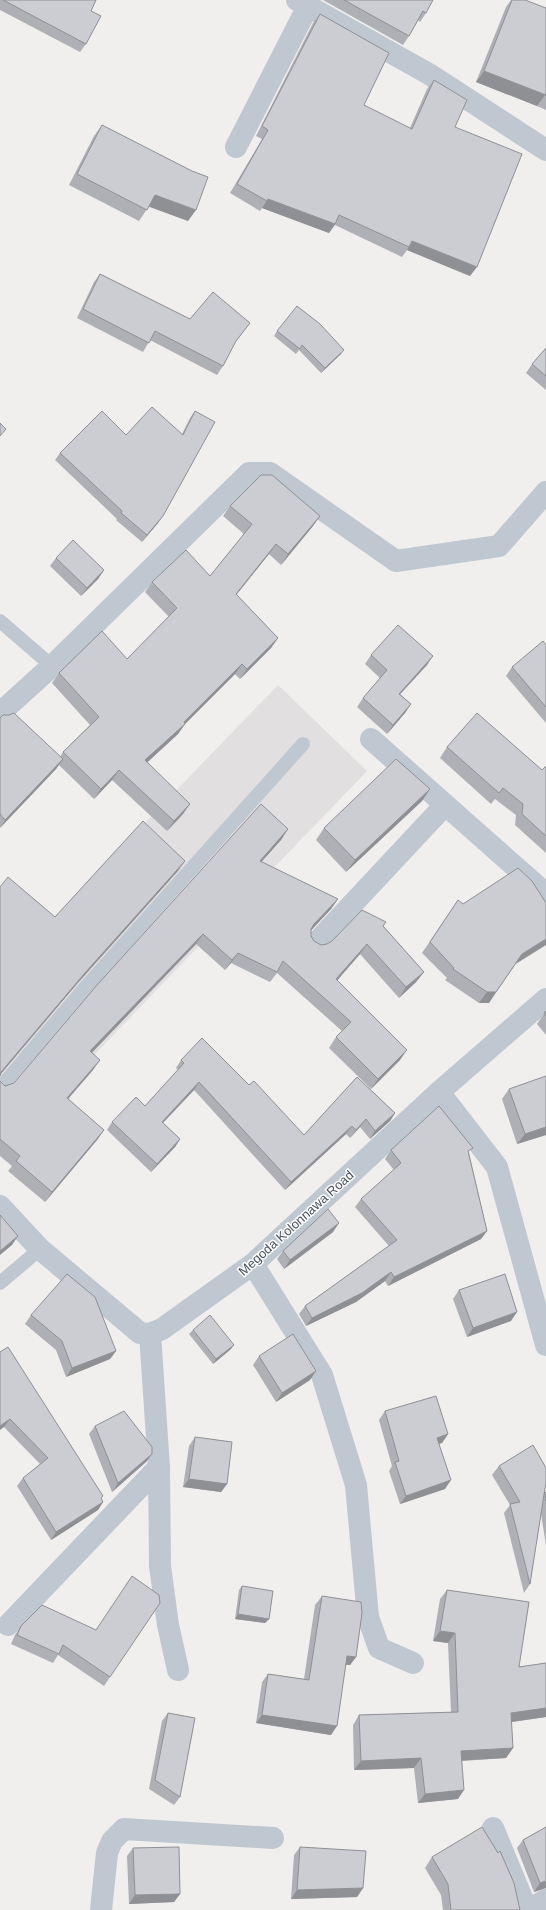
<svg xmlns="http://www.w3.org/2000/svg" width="546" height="1910" font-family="Arial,sans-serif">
  <rect width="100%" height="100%" fill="#f1eeee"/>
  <path fill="#e2dfe0" d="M 278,685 L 367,771 L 0,1153 L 0,973 Z"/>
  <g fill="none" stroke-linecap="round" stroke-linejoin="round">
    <path stroke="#bfc8d0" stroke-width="14" d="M 0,621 L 52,666
      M 0,1088 L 83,990 L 303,744
      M 0,1283 L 40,1249"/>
    <path stroke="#bfc8d0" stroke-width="22" d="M 297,0 L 429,74 L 546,150
      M 236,147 L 308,6
      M 0,713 L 52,666 L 249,473 L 270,473 L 396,561 L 499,546 L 546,492
      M 371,739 L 546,894
      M 316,943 L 445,805
      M 439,1092 L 497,1167 L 546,1345
      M 0,1206 L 40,1249 L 140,1333 L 150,1334 L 162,1329 L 253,1264 L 439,1092 L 546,999
      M 253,1264 L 322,1375 L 356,1485 L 368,1617 L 379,1648 L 413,1663
      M 150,1334 L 159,1467 L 160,1566 L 168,1625 L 178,1670
      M 8,1625 L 159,1467
      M 493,1828 L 527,1910
      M 101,1910 L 107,1853 L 112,1841 L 124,1829 L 273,1838
      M 527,1910 L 546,1900"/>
  </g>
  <path fill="#afb0b5" d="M 0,0 L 96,0 L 91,11 L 86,44 L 80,52 L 0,10 Z
    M 323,0 L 433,0 L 426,13 L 420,22 L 418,20 L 409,36 L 403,45 Z
    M 511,0 L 546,8 L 546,110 L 537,106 L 476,82 L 506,7 Z
    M 320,14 L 364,105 L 410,128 L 427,89 L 434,80 L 455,127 L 470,276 L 407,250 L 402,257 L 335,225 L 329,233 L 262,208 L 260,211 L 230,193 L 262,139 L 256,136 L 313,23 Z
    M 102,125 L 188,221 L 149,206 L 139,221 L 69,185 L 94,136 Z
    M 100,274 L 190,319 L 250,323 L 234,344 L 223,366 L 217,375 L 150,340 L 143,352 L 77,318 L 94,282 Z
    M 277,331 L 341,354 L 321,373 L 299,350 L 296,354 L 274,336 Z
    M 546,348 L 546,390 L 526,373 L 532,364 Z
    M 195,411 L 158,523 L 142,542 L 116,520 L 117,519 L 55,460 L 60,453 L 126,435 L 182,434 L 190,418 Z
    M 230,506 L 320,516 L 313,526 L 281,565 L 269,554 L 236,595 L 278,638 L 271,648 L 240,679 L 235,674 L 185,724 L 178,734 L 147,762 L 183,814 L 167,831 L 112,780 L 94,799 L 59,765 L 56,769 L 0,828 L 0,718 L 60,757 L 63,752 L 90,725 L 52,683 L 59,673 L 127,659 L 169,617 L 145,592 L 152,582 L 210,576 L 244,534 L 223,516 Z
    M 56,558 L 104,570 L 98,579 L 81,596 L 50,566 Z
    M 546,645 L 546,723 L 506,676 L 512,667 Z
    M 371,655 L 427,665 L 400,694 L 411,704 L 405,713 L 387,734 L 357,707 L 363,698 L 380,678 L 365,664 Z
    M 447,747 L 542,770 L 546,766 L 546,853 L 515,825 L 516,815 L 495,799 L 491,804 L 440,758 Z
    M 422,801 L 346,872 L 316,840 L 324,828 Z
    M 288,829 L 281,840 L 261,862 L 338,899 L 331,909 L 311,930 L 311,936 L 314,941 L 321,945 L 327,944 L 386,922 L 383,926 L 424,972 L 416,982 L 399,998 L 360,954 L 337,980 L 400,1060 L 371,1089 L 329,1048 L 336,1037 L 342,1031 L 277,973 L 270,982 L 231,963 L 225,970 L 196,944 L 91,1053 L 93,1070 L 68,1099 L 104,1130 L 97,1140 L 45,1202 L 8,1171 L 12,1166 L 0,1156 L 0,1081 L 5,1086 L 14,1083 Z
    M 458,900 L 515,965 L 489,1003 L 479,1003 L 445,980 L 447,978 L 422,953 Z
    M 546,1011 L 546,1035 L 537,1024 Z
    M 181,1060 L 249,1085 L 304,1135 L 357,1077 L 395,1113 L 390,1121 L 370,1139 L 360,1127 L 350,1138 L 346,1134 L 285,1190 L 194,1090 L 163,1123 L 180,1139 L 175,1147 L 151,1172 L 107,1130 L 112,1122 L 145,1106 L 178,1070 L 176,1068 Z
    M 509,1089 L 546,1135 L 517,1144 L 502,1099 Z
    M 391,1150 L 469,1153 L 487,1231 L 481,1239 L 388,1286 L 385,1281 L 356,1302 L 306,1326 L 299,1314 L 305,1306 L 389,1246 L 355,1207 L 361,1199 L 394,1170 L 385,1159 Z
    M 333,1232 L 284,1269 L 277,1259 L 283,1251 Z
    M 459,1290 L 511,1321 L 467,1337 L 453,1299 Z
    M 31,1315 L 116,1351 L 110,1359 L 66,1377 L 56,1350 L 25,1324 Z
    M 193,1330 L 231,1349 L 213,1364 L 189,1334 Z
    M 0,1352 L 103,1496 L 101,1498 L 103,1502 L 98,1510 L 51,1540 L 17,1486 L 23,1478 L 40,1464 L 4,1427 Z
    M 259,1356 L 310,1380 L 276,1402 L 253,1365 Z
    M 385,1411 L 448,1434 L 442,1443 L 439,1444 L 445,1489 L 400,1504 L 389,1471 L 392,1466 L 379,1420 Z
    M 95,1426 L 152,1454 L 146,1462 L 112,1492 L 89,1434 Z
    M 195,1437 L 227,1484 L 221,1492 L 183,1487 L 189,1446 Z
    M 499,1466 L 544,1493 L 546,1492 L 546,1545 L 541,1514 L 530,1584 L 524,1593 L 504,1513 L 510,1505 L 492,1475 Z
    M 242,1586 L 269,1619 L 265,1623 L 235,1619 L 239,1590 Z
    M 447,1590 L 519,1667 L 546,1663 L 546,1717 L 511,1722 L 513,1748 L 506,1758 L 462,1761 L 458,1799 L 418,1803 L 414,1768 L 354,1770 L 353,1725 L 359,1715 L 451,1712 L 448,1643 L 433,1641 L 440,1599 Z
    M 322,1596 L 356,1657 L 350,1665 L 346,1665 L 331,1735 L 256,1723 L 262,1682 L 268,1674 L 304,1679 L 315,1605 Z
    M 42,1605 L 110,1677 L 104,1686 L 58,1655 L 53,1663 L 11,1644 L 15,1635 L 21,1626 Z
    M 168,1713 L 180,1797 L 174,1805 L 149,1789 L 162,1721 Z
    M 546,1827 L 546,1888 L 534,1892 L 517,1848 L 523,1840 Z
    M 300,1847 L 363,1888 L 357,1897 L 291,1899 L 294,1855 Z
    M 133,1848 L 180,1894 L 174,1902 L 129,1904 L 127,1856 Z
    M 498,1853 L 520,1910 L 443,1910 L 441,1895 L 425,1868 L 432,1857 Z"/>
  <path fill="#8e9094" d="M 484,71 L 545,95 L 537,106 L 476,82 Z
    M 155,195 L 196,210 L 188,221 L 147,206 Z
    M 268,199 L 335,224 L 329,233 L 262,208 Z
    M 412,241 L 477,267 L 470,276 L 407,250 Z
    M 344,350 L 341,354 L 321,373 L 325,368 Z
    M 163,516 L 158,523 L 142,542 L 147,535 Z
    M 320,516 L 313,526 L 281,565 L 288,554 Z
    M 276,544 L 269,554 L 229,604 L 236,594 Z
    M 104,570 L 98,579 L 81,596 L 87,588 Z
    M 278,638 L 271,648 L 240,679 L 247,669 Z
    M 433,656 L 427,665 L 393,702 L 399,694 Z
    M 242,664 L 235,674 L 185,724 L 178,734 L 138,771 L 145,760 Z
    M 411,704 L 405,713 L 387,734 L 393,725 Z
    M 63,759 L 56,769 L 0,828 L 5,820 Z
    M 119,770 L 112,780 L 94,799 L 101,789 Z
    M 430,789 L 422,801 L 346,872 L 355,860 Z
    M 190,804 L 183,814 L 167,831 L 174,821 Z
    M 288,829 L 281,840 L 253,871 L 260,861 Z
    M 185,861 L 178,871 L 77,984 L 0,1075 L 0,1073 L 84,974 Z
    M 338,899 L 331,909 L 307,935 L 314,924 Z
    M 203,934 L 196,944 L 83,1062 L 90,1051 Z
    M 546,939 L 546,945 L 514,965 L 522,954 Z
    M 367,944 L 360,954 L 329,990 L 336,979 Z
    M 238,953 L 231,963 L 225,970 L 232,960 Z
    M 424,972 L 416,982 L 399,998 L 406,987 Z
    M 487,992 L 496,992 L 489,1003 L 479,1003 Z
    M 407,1050 L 400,1060 L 371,1089 L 378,1079 Z
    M 100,1060 L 93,1070 L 60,1108 L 67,1098 Z
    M 199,1082 L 194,1090 L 156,1130 L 162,1122 Z
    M 395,1113 L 390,1121 L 370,1139 L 375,1131 Z
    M 366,1119 L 360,1127 L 350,1138 L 356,1130 Z
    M 352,1126 L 346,1134 L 285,1190 L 291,1182 Z
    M 546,1127 L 546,1135 L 517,1144 L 525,1134 Z
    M 104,1130 L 97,1140 L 45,1202 L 52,1192 Z
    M 180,1139 L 175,1147 L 151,1172 L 157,1164 Z
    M 339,1223 L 333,1232 L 284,1269 L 290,1260 Z
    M 487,1231 L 481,1239 L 388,1286 L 394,1277 Z
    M 18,1236 L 12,1245 L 0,1255 L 0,1251 Z
    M 391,1272 L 385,1281 L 356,1302 L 306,1326 L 312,1318 Z
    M 517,1312 L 511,1321 L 467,1337 L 473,1328 Z
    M 234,1345 L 231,1349 L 213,1364 L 216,1359 Z
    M 116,1351 L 110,1359 L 66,1377 L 72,1368 Z
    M 316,1371 L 310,1380 L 276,1402 L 282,1393 Z
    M 10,1419 L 4,1427 L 0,1430 L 0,1426 Z
    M 448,1434 L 442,1443 L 430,1446 L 437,1438 Z
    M 152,1454 L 146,1462 L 112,1492 L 118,1483 Z
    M 189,1479 L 227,1484 L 221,1492 L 183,1487 Z
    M 451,1480 L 445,1489 L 400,1504 L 406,1496 Z
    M 103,1502 L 98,1510 L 51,1540 L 56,1532 Z
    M 238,1614 L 269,1619 L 265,1623 L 235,1619 Z
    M 440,1631 L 455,1633 L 448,1643 L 433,1641 Z
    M 347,1656 L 356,1657 L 350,1665 L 341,1664 Z
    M 546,1708 L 546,1717 L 504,1723 L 511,1713 Z
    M 262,1715 L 337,1726 L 331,1735 L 256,1723 Z
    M 513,1748 L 506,1758 L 454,1761 L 461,1751 Z
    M 421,1758 L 414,1768 L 354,1770 L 361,1761 Z
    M 464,1790 L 458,1799 L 418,1803 L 425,1794 Z
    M 546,1881 L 546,1888 L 534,1892 L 540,1883 Z
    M 363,1888 L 357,1897 L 291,1899 L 297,1890 Z
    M 180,1894 L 174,1902 L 129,1904 L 135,1895 Z"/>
  <path fill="#cbcdd3" stroke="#8e9094" d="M 3,0 L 96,0 L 91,11 L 101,16 L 86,44 Z
    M 344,0 L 433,0 L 426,13 L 423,11 L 409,36 Z
    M 512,0 L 525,0 L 546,8 L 546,95 L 484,71 Z
    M 320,14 L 389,53 L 364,105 L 412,129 L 434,80 L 467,100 L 455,127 L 522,154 L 477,267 L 412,241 L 409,247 L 339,215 L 335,224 L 268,199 L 267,201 L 237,184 L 268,130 L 262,126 Z
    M 102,125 L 192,171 L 208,177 L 196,210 L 155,195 L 147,210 L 77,174 Z
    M 100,274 L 190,319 L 213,292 L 250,323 L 236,341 L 223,366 L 155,331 L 149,343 L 83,309 Z
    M 297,306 L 320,324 L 344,350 L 325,368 L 302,345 L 300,349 L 277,331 Z
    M 546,348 L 546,376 L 532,364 Z
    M 152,407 L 183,435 L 195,411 L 215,422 L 163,516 L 147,535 L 121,513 L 122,511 L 60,453 L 102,411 L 126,435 Z
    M 0,423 L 6,429 L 0,436 Z
    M 261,475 L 272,475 L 320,516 L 288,554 L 276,544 L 236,594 L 278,638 L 247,669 L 242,664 L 184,722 L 185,724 L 145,760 L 190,804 L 174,821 L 119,770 L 101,789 L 63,752 L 99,717 L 59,673 L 102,631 L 127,659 L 177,608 L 152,582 L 186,550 L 210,576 L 252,524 L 230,506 Z
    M 73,540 L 104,570 L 87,588 L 56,558 Z
    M 398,625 L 433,656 L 399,694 L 411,704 L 393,725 L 363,698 L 387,670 L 371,655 Z
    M 543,641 L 546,645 L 546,707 L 512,667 Z
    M 14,713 L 63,759 L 5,820 L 0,814 L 0,718 L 3,715 L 9,715 Z
    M 477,713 L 542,770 L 546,766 L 546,836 L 522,814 L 523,804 L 503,788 L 499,793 L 447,747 Z
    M 396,759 L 430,789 L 355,860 L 324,828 Z
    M 261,804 L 288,829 L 260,861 L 338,899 L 314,924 L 311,929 L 311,936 L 314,941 L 321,945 L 327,944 L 332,941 L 362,910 L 386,922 L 383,926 L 424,972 L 406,987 L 367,944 L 336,979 L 407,1050 L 378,1079 L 336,1037 L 351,1022 L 283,961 L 277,972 L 238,953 L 232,960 L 203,934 L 90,1051 L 100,1060 L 67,1098 L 104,1130 L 52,1192 L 16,1161 L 20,1156 L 0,1139 L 0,1081 L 5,1086 L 14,1083 L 97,985 Z
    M 143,821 L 185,861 L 84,974 L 1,1072 L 0,1076 L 0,887 L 8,877 L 55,917 Z
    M 518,868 L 532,881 L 546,903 L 546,939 L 522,954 L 496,992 L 487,992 L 453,969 L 454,968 L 430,942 L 458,900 L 463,904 Z
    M 546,1011 L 546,1016 L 544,1013 Z
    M 202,1038 L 249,1085 L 254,1081 L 304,1135 L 357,1077 L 395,1113 L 375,1131 L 366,1119 L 356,1130 L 352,1126 L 291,1182 L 199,1082 L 162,1122 L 180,1139 L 157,1164 L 112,1122 L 136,1097 L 145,1106 L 184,1063 L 181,1060 Z
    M 546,1076 L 546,1127 L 525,1134 L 509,1089 Z
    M 439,1106 L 473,1148 L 468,1151 L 487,1231 L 394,1277 L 391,1272 L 362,1293 L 312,1318 L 305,1306 L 397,1240 L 361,1199 L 401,1163 L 391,1150 Z
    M 328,1209 L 339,1223 L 290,1260 L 283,1251 Z
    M 0,1215 L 18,1236 L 0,1251 Z
    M 67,1274 L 95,1297 L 116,1351 L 72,1368 L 62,1341 L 31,1315 Z
    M 505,1274 L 517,1312 L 473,1328 L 459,1290 Z
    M 210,1315 L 234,1345 L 216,1359 L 193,1330 Z
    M 293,1334 L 316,1371 L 282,1393 L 259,1356 Z
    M 8,1347 L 103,1496 L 101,1498 L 103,1502 L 56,1532 L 23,1478 L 48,1458 L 10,1419 L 0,1426 L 0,1352 Z
    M 436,1396 L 448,1434 L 437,1438 L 451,1480 L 406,1496 L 395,1462 L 399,1461 L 385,1411 Z
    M 124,1411 L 152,1447 L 152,1454 L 118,1483 L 95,1426 Z
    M 195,1437 L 232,1442 L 227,1484 L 189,1479 Z
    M 533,1445 L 546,1468 L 546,1482 L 530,1584 L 510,1504 L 520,1502 L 499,1466 Z
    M 546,1492 L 546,1501 L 545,1493 Z
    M 132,1576 L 159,1595 L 160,1603 L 110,1677 L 63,1645 L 59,1654 L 17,1635 L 21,1626 L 42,1605 L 96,1630 Z
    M 242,1586 L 273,1591 L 269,1619 L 238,1614 Z
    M 447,1590 L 529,1602 L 519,1667 L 546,1663 L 546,1708 L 511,1713 L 513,1748 L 461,1751 L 464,1790 L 425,1794 L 421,1758 L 361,1761 L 359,1715 L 458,1712 L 455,1633 L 440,1631 Z
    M 322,1596 L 361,1602 L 362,1613 L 356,1657 L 347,1656 L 337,1726 L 262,1715 L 268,1674 L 309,1680 Z
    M 168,1713 L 195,1718 L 180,1797 L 155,1780 Z
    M 482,1827 L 498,1853 L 500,1851 L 514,1883 L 520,1910 L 451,1910 L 448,1884 L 432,1857 Z
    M 546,1827 L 546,1881 L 540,1883 L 523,1840 Z
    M 179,1847 L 180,1894 L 135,1895 L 133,1848 Z
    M 300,1847 L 366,1851 L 363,1888 L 297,1890 Z"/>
  <g text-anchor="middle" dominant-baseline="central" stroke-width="3" stroke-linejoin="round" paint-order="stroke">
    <g font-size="13" fill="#47515b" stroke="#fff">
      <text transform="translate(296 1223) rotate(-42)">Megoda Kolonnawa Road</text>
    </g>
  </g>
</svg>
